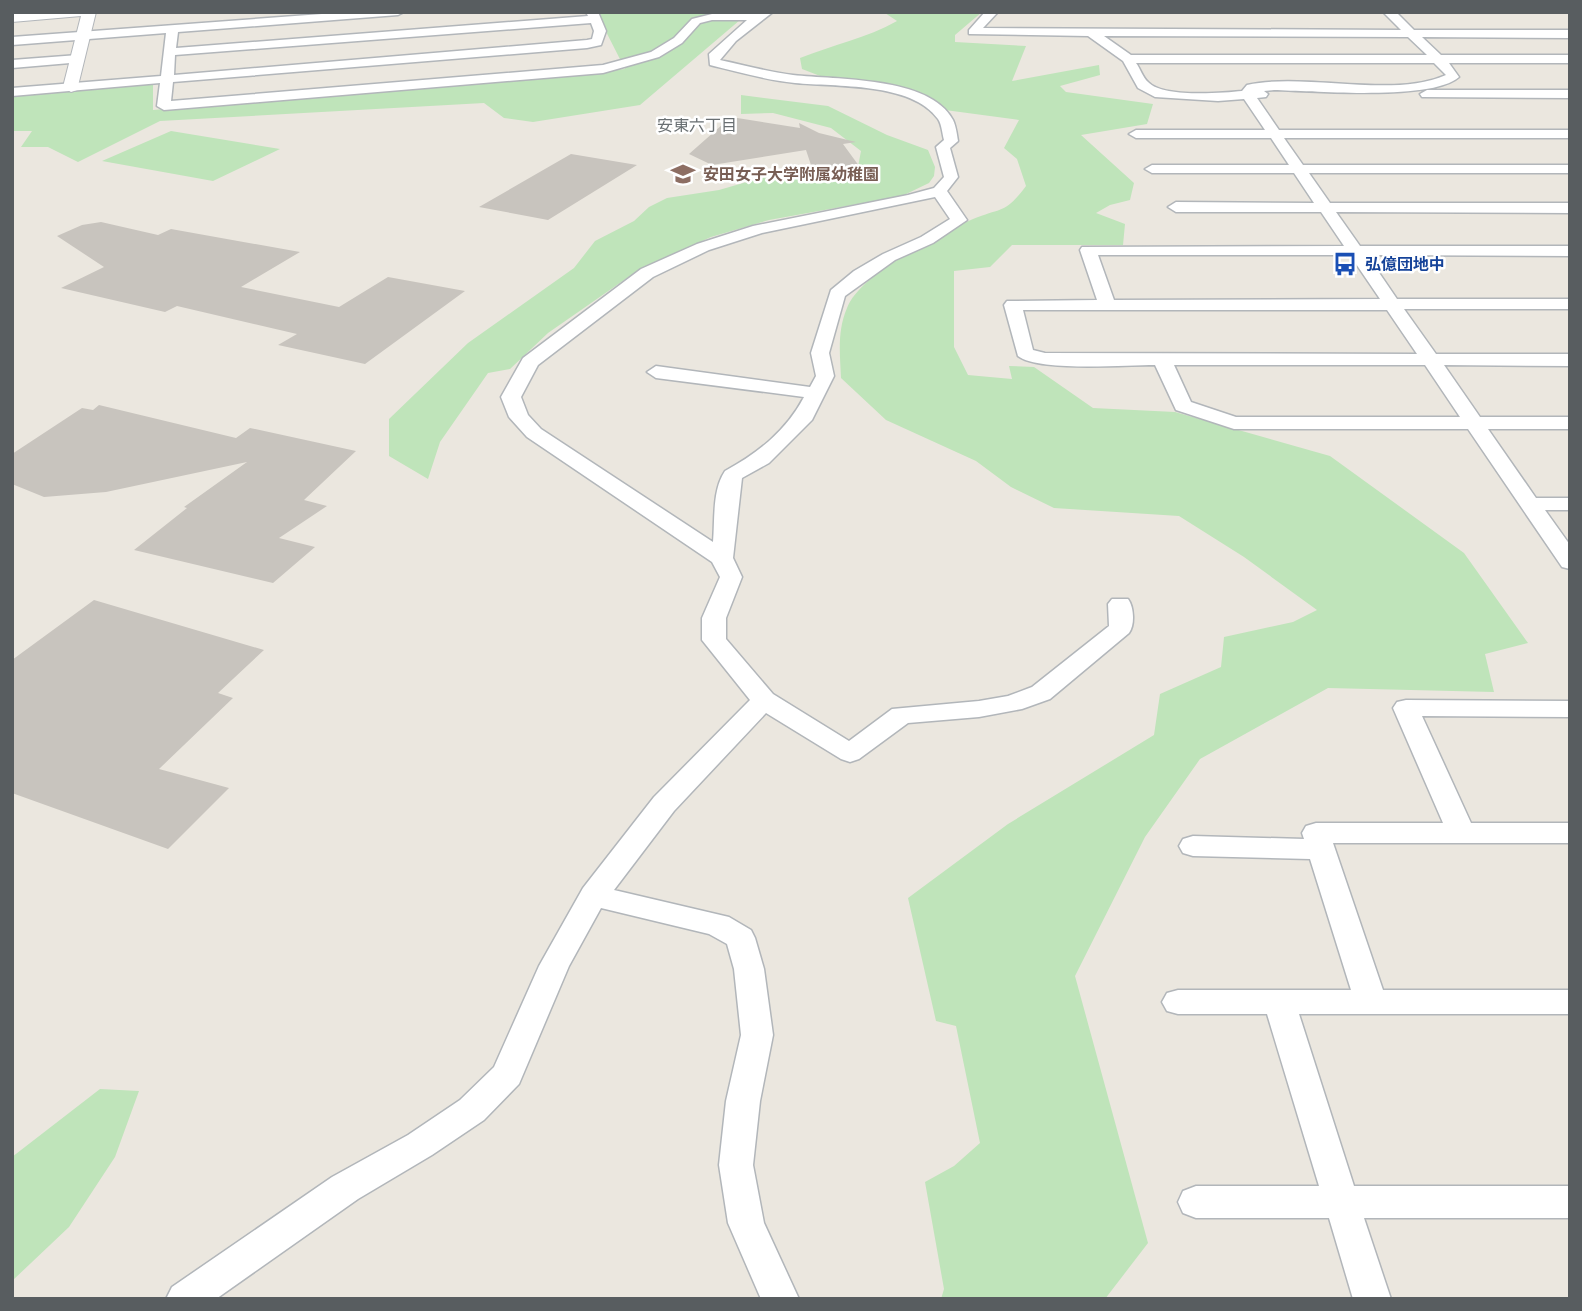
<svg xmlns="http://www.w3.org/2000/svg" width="1582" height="1311" font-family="'Titillium Web','Noto Sans JP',sans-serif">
  <rect width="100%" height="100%" fill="#ebe7df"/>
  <path fill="#bfe4ba" d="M 596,12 L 754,12 L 740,20 L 640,105 L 533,122 L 504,118 L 484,103 L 160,121 L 78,162 L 48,147 L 21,147 L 32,131 L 12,131 L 12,95 L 153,83 L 153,110 L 625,69 Z
    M 982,12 L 955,35 L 955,42 L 1026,46 L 1012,81 L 1099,65 L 1100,75 L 1060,86 L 1066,92 L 1153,104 L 1147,124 L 1081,135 L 1134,183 L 1130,200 L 1110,205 L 1096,213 L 1125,224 L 1123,245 L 1012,245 L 990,267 L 954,271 L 954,347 L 968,375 L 1012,379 L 1009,366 L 1034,367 L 1093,408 L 1175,412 L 1330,456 L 1464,553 L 1528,643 L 1485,654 L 1494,692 L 1328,688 L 1200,759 L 1145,837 L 1075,976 L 1148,1243 L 1105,1299 L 941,1299 L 944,1289 L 925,1182 L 954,1166 L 980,1143 L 956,1026 L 936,1021 L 908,898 L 1008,824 L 1154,735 L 1160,694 L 1221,667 L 1224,637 L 1293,622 L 1317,610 L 1244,557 L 1179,516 L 1054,508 L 1011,487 L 976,461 L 886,420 L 841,378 C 840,354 837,331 847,308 C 860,274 939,233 973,219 C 1003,207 1005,214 1026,186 L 1017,159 L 1004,148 L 1019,120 L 945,110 L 923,96 L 893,84 L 828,79 L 802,69 L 800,58 C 832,45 867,38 897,21 L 885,13 Z
    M 741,95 L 828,106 L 887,135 L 928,150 L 935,167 L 934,176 L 929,183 L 902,196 L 769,220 L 711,237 L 640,269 L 548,333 L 510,369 L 488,373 L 440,442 L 428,479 L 389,456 L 389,419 L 468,343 L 574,268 L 595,241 L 634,221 L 649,207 L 667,198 L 719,190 L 764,177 L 857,172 L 861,151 L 831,128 L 773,113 L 741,114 Z
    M 171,131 L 280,149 L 213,181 L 102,161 Z
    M 100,1089 L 139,1091 L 115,1157 L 69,1227 L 12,1281 L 12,1157 Z"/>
  <path fill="#c8c4be" d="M 731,117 L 800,128 L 799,123 L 819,133 L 856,142 L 843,144 L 862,170 L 812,168 L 806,150 L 712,165 L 689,154 Z
    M 571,154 L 637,165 L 548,220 L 479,207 Z
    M 101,222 L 158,235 L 171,229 L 300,252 L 241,287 L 339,307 L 388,277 L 465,291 L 365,364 L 278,345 L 297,334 L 177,306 L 165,312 L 61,288 L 104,267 L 57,236 L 82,225 Z
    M 99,405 L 236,438 L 250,428 L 356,451 L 304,500 L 327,506 L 279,538 L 315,547 L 273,583 L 134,550 L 187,508 L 184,507 L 247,462 L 106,492 L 44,497 L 12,484 L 12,454 L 82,408 L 93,410 Z
    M 94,600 L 264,650 L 218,693 L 233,698 L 159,769 L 229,788 L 168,849 L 12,793 L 12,660 Z"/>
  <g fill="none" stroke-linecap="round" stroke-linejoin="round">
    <g stroke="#b2b6ba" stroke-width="3">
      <path id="minor" d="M 349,12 L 404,12 L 398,15 L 178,32 L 176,48 L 588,16 L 586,12 L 598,12 L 606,31 L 601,45 L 587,48 L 173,82 L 171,101 L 603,65 L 651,52 L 674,38 L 692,19 L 712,14 L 773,12 L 736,41 L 720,60 C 744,65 768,72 793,75 C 836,80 930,76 953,120 C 956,126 957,135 958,141 L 950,148 L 958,177 L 947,191 L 967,220 L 933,243 L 895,260 L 845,296 L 829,353 L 834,376 L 812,420 L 769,463 L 742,478 L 733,558 L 742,577 L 726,618 L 726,639 L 773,694 L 849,741 L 892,709 L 979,701 L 1008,696 L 1032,687 L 1109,626 L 1108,604 L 1112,599 L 1128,599 C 1134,607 1135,625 1129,633 L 1050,699 L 1022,709 L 979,717 L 908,723 L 859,759 L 850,762 L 841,759 L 766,713 L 674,811 L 614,890 L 729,917 L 751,930 L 755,938 L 764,969 L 773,1035 L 760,1101 L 753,1165 L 764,1223 L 799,1299 L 761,1299 L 728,1223 L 719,1165 L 726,1101 L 741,1035 L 734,969 L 727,944 L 709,934 L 601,908 L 569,966 L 519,1084 L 484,1120 L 432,1155 L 358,1199 L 216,1299 L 166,1299 L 172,1287 L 332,1177 L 408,1135 L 460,1100 L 494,1067 L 539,966 L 583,888 L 654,797 L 750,700 L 702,640 L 702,618 L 720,577 L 712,562 L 527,437 L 509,417 L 501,397 L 523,358 L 641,269 L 697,244 L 753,226 L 908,195 L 934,188 L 944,177 L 936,147 L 944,140 C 942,133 942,125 938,119 C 912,82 835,87 795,83 C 766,80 738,72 710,65 L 709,54 L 747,20 L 712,20 L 700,23 L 682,43 L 659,57 L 603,73 L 164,110 L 157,106 L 160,83 L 12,96 L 12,88 L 161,76 L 166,33 L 12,45 L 12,37 ZM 591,23 L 594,31 L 592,39 L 587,40 L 174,75 L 175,55 ZM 935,197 L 950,219 L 921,237 L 883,254 L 854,271 L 831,290 L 811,353 L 816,376 L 810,387 L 656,366 L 647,372 L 656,378 L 804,397 C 786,431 758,453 725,471 C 712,490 715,519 713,542 L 541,429 L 528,415 L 521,397 L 538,365 L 653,277 L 709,250 L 762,233 Z
        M 985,12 L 998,12 L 983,28 L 1401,30 L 1383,12 L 1396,12 L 1414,30 L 1570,30 L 1570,38 L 1422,37 L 1441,55 L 1570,55 L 1570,63 L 1449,63 L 1459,77 C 1433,101 1312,91 1274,90 L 1264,91 L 1268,94 L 1266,97 L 1257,98 L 1279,130 L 1570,130 L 1570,138 L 1284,138 L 1303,165 L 1570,165 L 1570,173 L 1309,173 L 1330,203 L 1570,203 L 1570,213 L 1336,212 L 1360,246 L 1570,246 L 1570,256 L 1367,255 L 1397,299 L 1570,299 L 1570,309 L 1404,309 L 1436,354 L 1570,354 L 1570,366 L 1444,365 L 1480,417 L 1570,417 L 1570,429 L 1488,429 L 1536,498 L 1570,498 L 1570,510 L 1545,510 L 1570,545 L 1570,569 L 1562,567 L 1468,429 L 1234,429 L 1176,410 L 1155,365 C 1125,365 1039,372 1018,356 L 1004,305 L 1007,301 L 1097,300 L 1080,250 L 1082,247 L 1344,246 L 1321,212 L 1176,212 L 1168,207 L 1176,202 L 1314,203 L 1294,173 L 1152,173 L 1145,169 L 1152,165 L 1289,165 L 1271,138 L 1136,138 L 1129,134 L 1136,130 L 1265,130 L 1244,99 L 1218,101 L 1155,97 L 1138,88 L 1123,61 L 1088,36 L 969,34 L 969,30 ZM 1104,36 L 1408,37 L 1427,55 L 1131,55 ZM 1136,63 L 1434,63 L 1446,75 C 1392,99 1305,72 1247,85 L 1242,91 C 1221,93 1163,98 1148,82 C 1143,78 1140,68 1136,63 ZM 1098,255 L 1350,255 L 1380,299 L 1114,300 ZM 1023,310 L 1387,310 L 1417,354 L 1045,353 L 1033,350 ZM 1174,365 L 1425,365 L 1460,417 L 1236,417 L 1191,402 Z
        M 78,55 L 82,56 L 82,62 L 12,68 L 12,60 Z
        M 1427,90 L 1570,90 L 1570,98 L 1422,97 L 1420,94 Z
        M 1406,700 L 1570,701 L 1570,717 L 1422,716 L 1471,823 L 1570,823 L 1570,843 L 1333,843 L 1383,990 L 1570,990 L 1570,1014 L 1299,1014 L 1354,1186 L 1570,1186 L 1570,1218 L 1364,1218 L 1391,1299 L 1353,1299 L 1329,1218 L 1196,1218 L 1183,1213 L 1178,1202 L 1183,1191 L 1196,1186 L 1319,1186 L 1267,1014 L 1178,1014 L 1167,1011 L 1162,1002 L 1167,993 L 1178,990 L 1351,990 L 1310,859 L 1193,856 L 1183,853 L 1179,846 L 1183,839 L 1193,836 L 1304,839 L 1302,833 L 1306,826 L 1316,823 L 1443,823 L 1393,708 L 1397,702 Z"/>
    </g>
    <g stroke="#b2b6ba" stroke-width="2">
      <path id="tertiary" d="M 31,12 L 96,12 L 77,90 L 71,92 L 63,87 L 81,16 L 12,22 L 12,14 Z"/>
    </g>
    <use href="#minor" fill="#fff" fill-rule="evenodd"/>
    <use href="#tertiary" fill="#fff" fill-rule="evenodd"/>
  </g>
  <defs>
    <g id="school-bare" transform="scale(1.89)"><path d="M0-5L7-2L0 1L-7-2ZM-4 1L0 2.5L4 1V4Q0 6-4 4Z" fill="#8d6e63" stroke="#fff" stroke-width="2.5" paint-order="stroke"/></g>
    <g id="bus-bare" transform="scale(1.89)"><path d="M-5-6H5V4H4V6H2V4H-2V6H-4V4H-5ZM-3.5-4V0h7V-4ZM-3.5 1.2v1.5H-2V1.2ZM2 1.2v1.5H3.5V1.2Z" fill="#1a4fb4" stroke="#fff" stroke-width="2.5" paint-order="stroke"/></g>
  </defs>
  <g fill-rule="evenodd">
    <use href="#school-bare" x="683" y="174"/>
    <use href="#bus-bare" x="1345" y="264"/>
  </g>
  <g text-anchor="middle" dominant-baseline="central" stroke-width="5" stroke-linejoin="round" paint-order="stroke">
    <g font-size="16" fill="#696f72" stroke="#fff">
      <text x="697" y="125">安東六丁目</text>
    </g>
    <g font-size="16" font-weight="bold" fill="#785e54" stroke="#fff" text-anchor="start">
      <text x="703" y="174">安田女子大学附属幼稚園</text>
    </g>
    <g font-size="16" font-weight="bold" fill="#164399" stroke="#fff" text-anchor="start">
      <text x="1365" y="264">弘億団地中</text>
    </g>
  </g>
  <rect width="1582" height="1311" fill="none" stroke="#585d60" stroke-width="28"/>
</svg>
